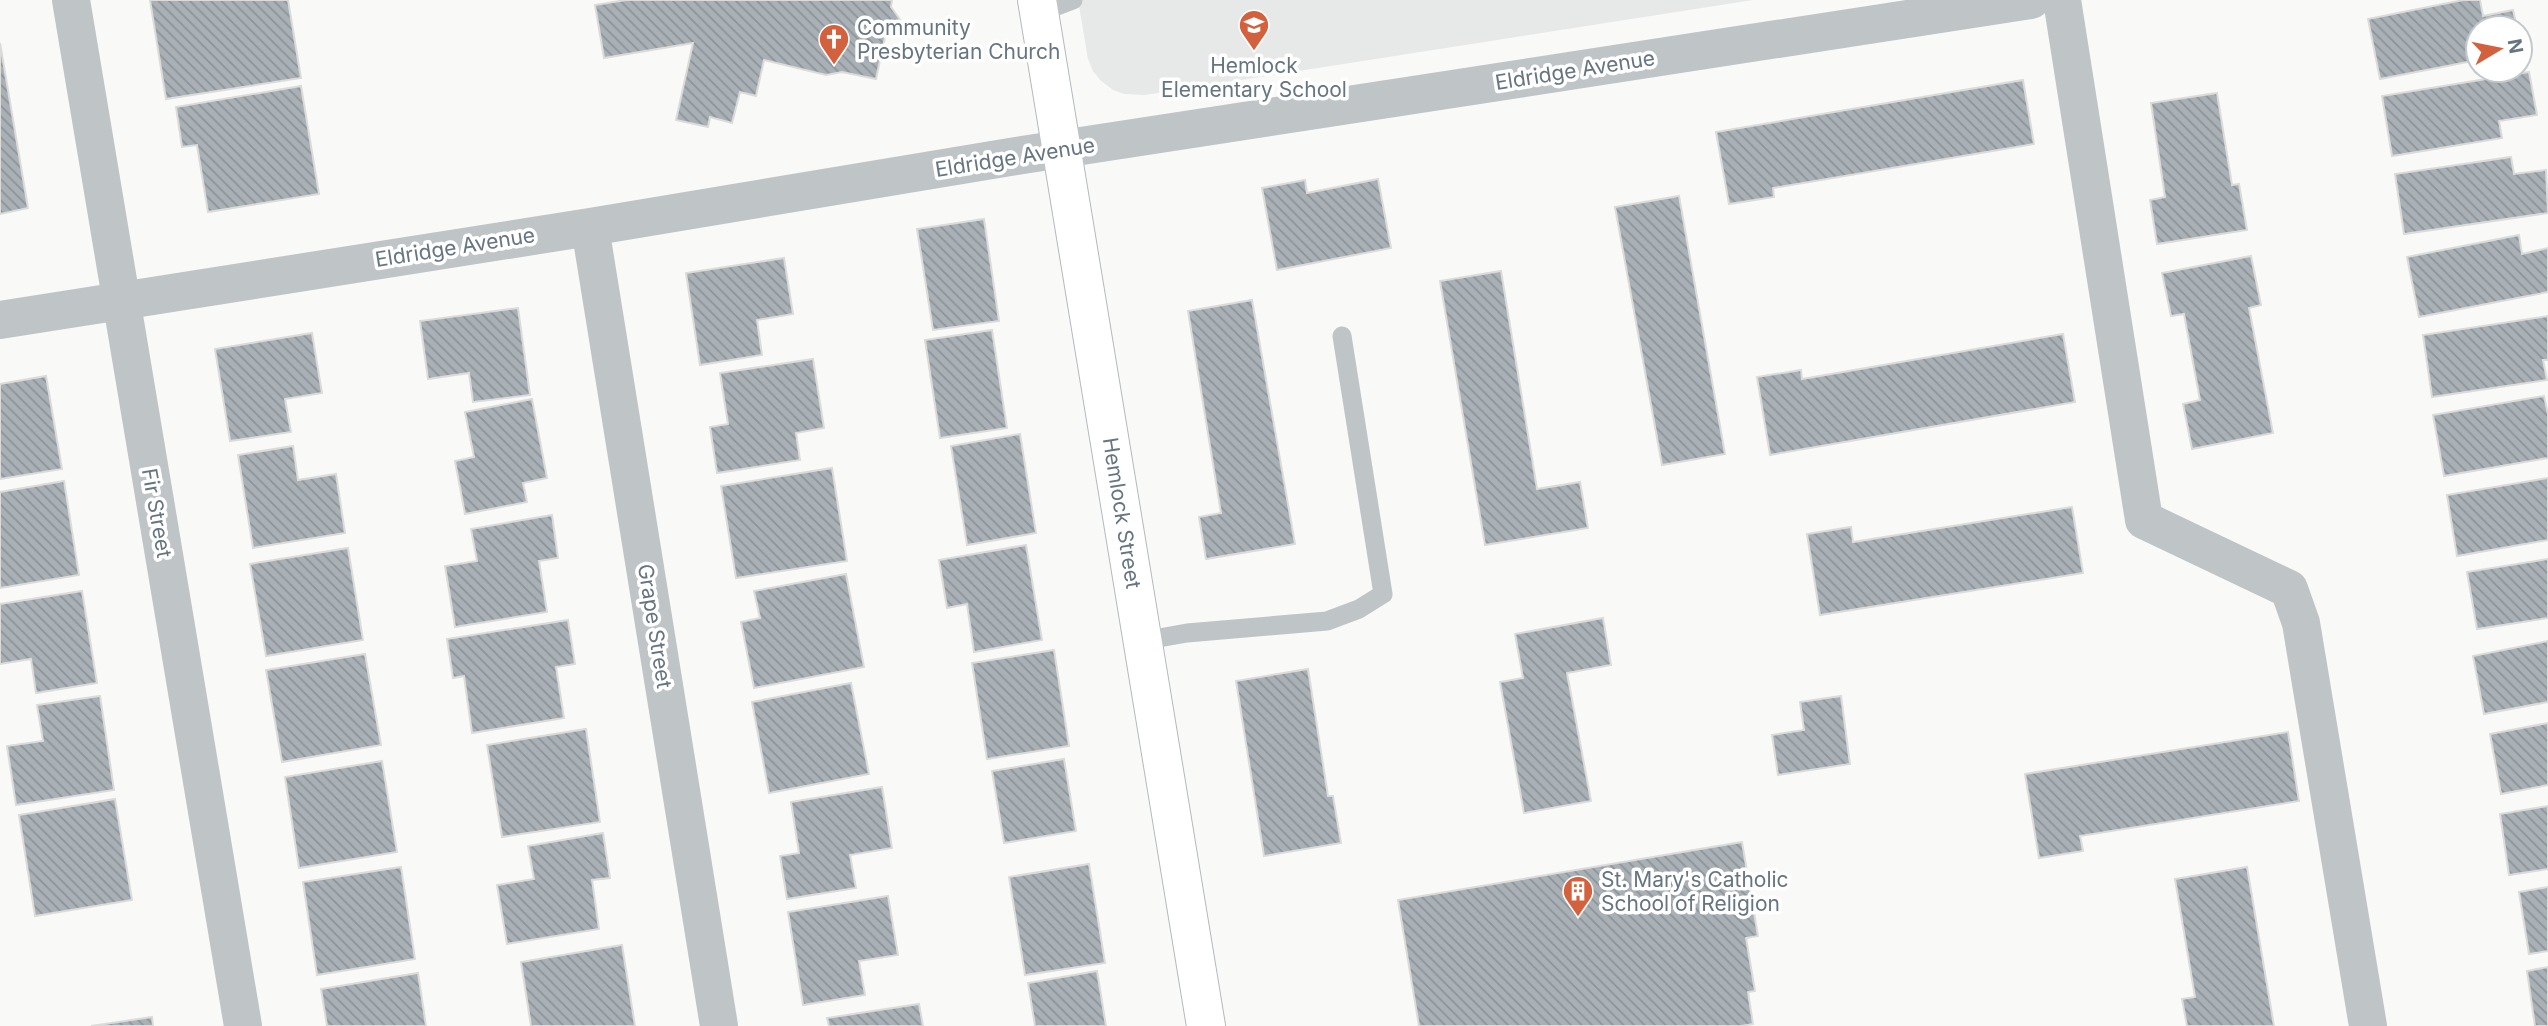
<svg xmlns="http://www.w3.org/2000/svg" width="2548" height="1026" font-family="Inter,sans-serif">
  <defs>
    <pattern id="building-back-hatch" width="6" height="6" patternUnits="userSpaceOnUse" patternTransform="scale(1.75)"><rect width="6" height="6" fill="#a9b0b6"/><path d="M-1 5l2 2M0 0l6 6M5-1l2 2" fill="none" stroke="#8d9499"/></pattern>
  </defs>
  <rect width="100%" height="100%" fill="#f9f9f8"/>
  <path fill="#e7e8e8" d="M 1078,0 L 1753,0 L 1145,95 L 1124,94 L 1113,90 L 1100,80 L 1093,71 L 1088,59 Z"/>
  <path fill="url(#building-back-hatch)" stroke="#dbdbda" stroke-width="2" d="M 150,0 L 288,0 L 301,78 L 166,99 Z
    M 626,0 L 892,0 L 891,7 L 904,25 L 885,37 L 876,79 L 842,72 L 826,75 L 764,60 L 756,96 L 740,92 L 732,123 L 710,117 L 708,127 L 676,120 L 693,43 L 604,58 L 595,5 Z
    M 2463,0 L 2480,0 L 2483,16 L 2513,10 L 2517,28 L 2478,28 L 2478,60 L 2380,79 L 2368,19 Z
    M 0,43 L 28,208 L 0,214 Z
    M 2529,72 L 2537,115 L 2499,121 L 2502,138 L 2392,156 L 2382,96 Z
    M 2023,80 L 2034,144 L 1773,188 L 1774,197 L 1729,204 L 1716,132 Z
    M 301,86 L 319,194 L 208,212 L 197,145 L 182,147 L 176,107 Z
    M 2217,93 L 2232,185 L 2239,184 L 2247,230 L 2157,244 L 2150,200 L 2165,197 L 2151,103 Z
    M 2511,157 L 2514,174 L 2546,170 L 2548,213 L 2404,234 L 2395,174 Z
    M 1378,179 L 1391,248 L 1277,270 L 1262,188 L 1305,180 L 1307,193 Z
    M 1679,196 L 1725,454 L 1662,465 L 1615,207 Z
    M 984,219 L 999,321 L 933,330 L 917,229 Z
    M 2519,235 L 2522,254 L 2548,248 L 2548,292 L 2419,317 L 2407,257 Z
    M 2251,256 L 2261,305 L 2249,308 L 2273,433 L 2192,449 L 2183,404 L 2200,400 L 2184,314 L 2171,316 L 2162,273 Z
    M 784,258 L 793,314 L 757,320 L 762,355 L 700,365 L 686,273 Z
    M 1501,271 L 1537,489 L 1580,482 L 1588,528 L 1485,545 L 1440,281 Z
    M 1252,300 L 1295,544 L 1206,559 L 1199,517 L 1221,513 L 1188,311 Z
    M 518,308 L 530,395 L 473,402 L 469,373 L 428,379 L 420,321 Z
    M 2548,316 L 2548,360 L 2543,360 L 2547,380 L 2432,397 L 2423,335 Z
    M 992,330 L 1007,428 L 940,438 L 925,340 Z
    M 312,333 L 322,393 L 285,399 L 291,432 L 230,441 L 215,349 Z
    M 2063,334 L 2075,402 L 1770,455 L 1757,377 L 1801,370 L 1802,379 Z
    M 813,359 L 824,428 L 796,433 L 800,460 L 717,473 L 710,427 L 728,424 L 720,373 Z
    M 46,376 L 62,469 L 0,479 L 0,384 Z
    M 2544,396 L 2548,414 L 2548,458 L 2444,476 L 2433,415 Z
    M 532,399 L 547,478 L 523,483 L 527,502 L 465,514 L 455,461 L 474,457 L 465,412 Z
    M 1020,434 L 1036,533 L 967,545 L 951,446 Z
    M 293,446 L 298,480 L 336,474 L 345,533 L 253,548 L 238,455 Z
    M 832,468 L 847,561 L 736,578 L 721,486 Z
    M 2548,478 L 2548,540 L 2457,556 L 2447,495 Z
    M 64,481 L 79,575 L 0,588 L 0,492 Z
    M 2072,507 L 2083,573 L 1820,615 L 1807,534 L 1851,527 L 1853,542 Z
    M 552,515 L 558,558 L 539,561 L 547,612 L 455,627 L 445,566 L 477,561 L 471,529 Z
    M 1026,545 L 1042,640 L 974,652 L 967,604 L 947,608 L 939,560 Z
    M 348,548 L 363,640 L 266,656 L 250,564 Z
    M 2548,559 L 2548,618 L 2477,629 L 2467,572 Z
    M 846,574 L 864,667 L 754,688 L 741,622 L 760,618 L 754,591 Z
    M 82,591 L 97,683 L 36,693 L 31,659 L 0,664 L 0,604 Z
    M 1603,618 L 1611,665 L 1567,673 L 1591,801 L 1524,813 L 1500,682 L 1523,678 L 1515,634 Z
    M 568,620 L 575,664 L 556,667 L 564,718 L 472,733 L 464,676 L 453,678 L 447,639 Z
    M 2548,641 L 2548,702 L 2484,714 L 2473,656 Z
    M 1054,650 L 1069,746 L 987,759 L 972,663 Z
    M 365,654 L 381,745 L 282,762 L 266,670 Z
    M 1308,669 L 1328,796 L 1333,796 L 1341,843 L 1264,856 L 1236,681 Z
    M 851,683 L 869,774 L 769,793 L 752,702 Z
    M 100,696 L 114,790 L 16,805 L 7,746 L 43,741 L 37,705 Z
    M 1841,696 L 1850,764 L 1778,775 L 1772,735 L 1804,730 L 1800,702 Z
    M 2548,723 L 2548,785 L 2501,794 L 2490,734 Z
    M 586,729 L 600,822 L 502,837 L 487,745 Z
    M 2288,732 L 2299,801 L 2080,836 L 2083,851 L 2039,858 L 2025,774 Z
    M 1064,759 L 1076,831 L 1004,843 L 992,771 Z
    M 382,761 L 397,852 L 299,868 L 285,777 Z
    M 882,787 L 892,848 L 850,855 L 856,888 L 787,899 L 780,856 L 799,853 L 791,802 Z
    M 115,799 L 132,900 L 35,916 L 19,815 Z
    M 2548,806 L 2548,869 L 2509,875 L 2500,814 Z
    M 603,833 L 610,878 L 592,880 L 599,929 L 507,944 L 497,885 L 534,879 L 528,846 Z
    M 1742,842 L 1758,936 L 1746,938 L 1755,991 L 1748,992 L 1753,1024 L 1741,1026 L 1419,1026 L 1398,900 Z
    M 1089,864 L 1105,963 L 1025,975 L 1009,877 Z
    M 401,867 L 415,959 L 317,975 L 303,882 Z
    M 2247,867 L 2274,1026 L 2187,1026 L 2182,999 L 2195,997 L 2175,879 Z
    M 2548,887 L 2548,951 L 2529,954 L 2519,892 Z
    M 888,896 L 898,955 L 859,961 L 865,995 L 803,1005 L 788,912 Z
    M 622,945 L 635,1026 L 531,1026 L 521,962 Z
    M 2548,967 L 2548,1026 L 2535,1026 L 2527,971 Z
    M 1097,971 L 1106,1026 L 1035,1026 L 1028,983 Z
    M 418,973 L 426,1026 L 327,1026 L 321,989 Z
    M 919,1004 L 923,1026 L 829,1026 L 827,1018 Z
    M 152,1017 L 153,1026 L 91,1026 Z"/>
  <g fill="none" stroke-linecap="round" stroke-linejoin="round">
    <g stroke="#b4b9be" stroke-width="40">
      <path id="secondary" d="M 1037,0 L 1206,1026"/>
    </g>
    <path stroke="#bfc4c7" stroke-width="19" d="M 1039,13 L 1073,0
      M 1142,641 L 1187,633 L 1327,621 L 1359,609 L 1383,594 L 1342,336"/>
    <path stroke="#bfc4c7" stroke-width="38" d="M 71,0 L 243,1026
      M 2062,0 L 2144,520 L 2289,589 L 2301,623 L 2368,1026
      M 590,227 L 719,1026
      M 0,320 L 590,227 L 1010,157 L 2031,0"/>
    <use href="#secondary" stroke="#fff" stroke-width="38"/>
  </g>
  <defs>
    <g id="school-pin" transform="scale(1.575)"><path d="M0 17L-7.5 6A9.5 9.5 0 1 1 7.5 6Z" fill="#d4613d" stroke="#fff"/><path d="M0-5L7-2L0 1L-7-2ZM-4 1L0 2.5L4 1V4Q0 6-4 4Z" fill="#fff"/></g>
    <g id="church-pin" transform="scale(1.575)"><path d="M0 17L-7.5 6A9.5 9.5 0 1 1 7.5 6Z" fill="#d4613d" stroke="#fff"/><path d="M-1.2-6h2.4v3.5h3.3v2.4h-3.3V6h-2.4V-.1h-3.3v-2.4h3.3Z" fill="#fff"/></g>
    <g id="building-pin" transform="scale(1.575)"><path d="M0 17L-7.5 6A9.5 9.5 0 1 1 7.5 6Z" fill="#d4613d" stroke="#fff"/><path d="M-4-6H4V6H1V3H-1V6H-4ZM-2.5-4.3h1.7v1.8h-1.7ZM.8-4.3h1.7v1.8H.8ZM-2.5-1h1.7V.8h-1.7ZM.8-1h1.7V.8H.8Z" fill="#fff"/></g>
  </defs>
  <g fill-rule="evenodd">
    <use href="#school-pin" x="1254" y="25"/>
    <use href="#church-pin" x="834" y="39"/>
    <use href="#building-pin" x="1578" y="891"/>
  </g>
  <g text-anchor="middle" dominant-baseline="central" stroke-width="7" stroke-linejoin="round" paint-order="stroke">
    <g font-size="21" fill="#667580" stroke="#fff" text-anchor="start">
      <text x="857" y="27">Community<tspan x="857" dy="24">Presbyterian Church</tspan></text>
      <text x="1254" y="65" text-anchor="middle">Hemlock<tspan x="1254" dy="24">Elementary School</tspan></text>
      <text x="1601" y="879">St. Mary's Catholic<tspan x="1601" dy="24">School of Religion</tspan></text>
    </g>
    <g font-size="21" fill="#667580" stroke="#fff">
      <text transform="translate(1575 70) rotate(-9)">Eldridge Avenue</text>
      <text transform="translate(1015 157) rotate(-9)">Eldridge Avenue</text>
      <text transform="translate(455 247) rotate(-9)">Eldridge Avenue</text>
      <text transform="translate(157 513) rotate(80)">Fir Street</text>
      <text transform="translate(1122 513) rotate(81)">Hemlock Street</text>
      <text transform="translate(655 626) rotate(81)">Grape Street</text>
    </g>
  </g>
  <g transform="translate(2499 49) rotate(80)"><circle r="33" fill="#ffffff" stroke="#c2c8cc" stroke-width="2"/>
  <path d="M0-5L12 26L0 18L-12 26Z" fill="#d4613d"/>
  <text y="-10" font-size="19" font-weight="bold" text-anchor="middle" fill="#667580">N</text>
  </g>
</svg>
